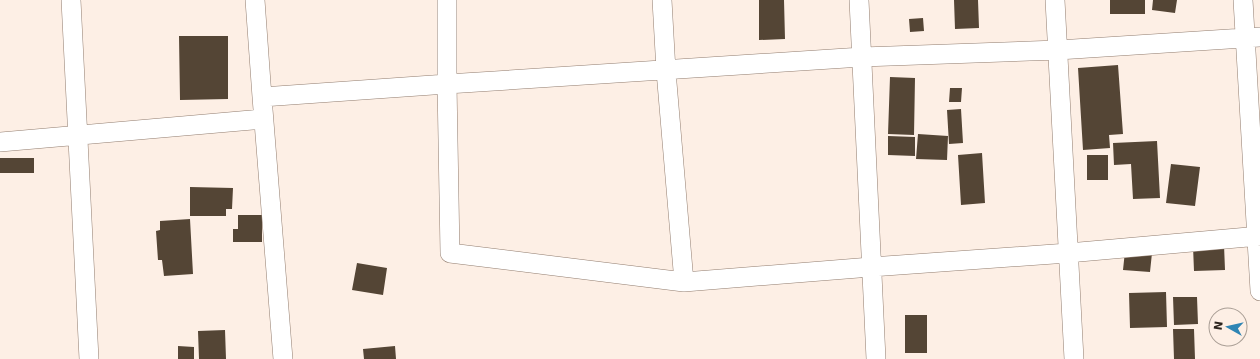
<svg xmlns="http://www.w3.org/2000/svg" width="1260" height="359" font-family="'DejaVu Sans',sans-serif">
  <rect width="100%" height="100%" fill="#fdefe5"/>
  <path fill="#544535" d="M 759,0 L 784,0 L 785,39 L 759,40 Z
    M 954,0 L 978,0 L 979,28 L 955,29 Z
    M 1110,0 L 1145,0 L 1145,14 L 1110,14 Z
    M 1153,0 L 1177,0 L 1175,13 L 1152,10 Z
    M 923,18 L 924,31 L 910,32 L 909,19 Z
    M 179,36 L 228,36 L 228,99 L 180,100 Z
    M 1118,65 L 1123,134 L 1109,135 L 1110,148 L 1083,150 L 1078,68 Z
    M 890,77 L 915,78 L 914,135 L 888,134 Z
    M 950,88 L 962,88 L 961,102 L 949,102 Z
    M 961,109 L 963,143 L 949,144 L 947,110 Z
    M 918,134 L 948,136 L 947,160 L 916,159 Z
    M 888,136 L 915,137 L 915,156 L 888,155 Z
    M 1157,141 L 1160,198 L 1133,199 L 1131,164 L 1114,165 L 1113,143 Z
    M 982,153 L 985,203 L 961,205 L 958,155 Z
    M 1087,155 L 1108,155 L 1108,180 L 1087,180 Z
    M 0,158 L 34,158 L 34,173 L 0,173 Z
    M 1171,164 L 1200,167 L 1195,206 L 1166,203 Z
    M 190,187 L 233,188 L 232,209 L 226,209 L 226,216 L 190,216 Z
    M 238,215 L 262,215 L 262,242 L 233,242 L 233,229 L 238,229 Z
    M 190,219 L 193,274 L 164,276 L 162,260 L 158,260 L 156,231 L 160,230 L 160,221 Z
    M 1224,245 L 1225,270 L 1194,271 L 1193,246 Z
    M 1125,251 L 1152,253 L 1150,272 L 1123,270 Z
    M 357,263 L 387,268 L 383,295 L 352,290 Z
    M 1166,292 L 1167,327 L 1130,328 L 1129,293 Z
    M 1173,297 L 1197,297 L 1198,324 L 1174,325 Z
    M 905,315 L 927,315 L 927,353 L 905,353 Z
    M 1173,329 L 1194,329 L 1195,359 L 1174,359 Z
    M 225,330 L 226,359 L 199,359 L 198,331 Z
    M 178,346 L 194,347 L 194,359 L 178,359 Z
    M 395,346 L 396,359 L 364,359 L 363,349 Z"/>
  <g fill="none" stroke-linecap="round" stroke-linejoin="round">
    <g stroke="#927d6f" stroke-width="20">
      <path id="minor" d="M 71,0 L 89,359
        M 255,0 L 262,97 L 283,359
        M 447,0 L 447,84 L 450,253 L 684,282 L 871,267 L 1068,253 L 1260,236
        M 662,0 L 666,71 L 684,282
        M 859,0 L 876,359
        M 1055,0 L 1074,359
        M 1243,0 L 1260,291
        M 262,97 L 447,84 L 862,57 L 1058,50 L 1260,37
        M 0,142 L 263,119"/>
    </g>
    <use href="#minor" stroke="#fff" stroke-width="19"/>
  </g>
  <g transform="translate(1228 327) rotate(278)"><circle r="19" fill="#fdefe5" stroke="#a99e95"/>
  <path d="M0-3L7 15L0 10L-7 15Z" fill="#2f85b4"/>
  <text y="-6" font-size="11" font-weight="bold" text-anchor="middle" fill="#2c241e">N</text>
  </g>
</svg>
